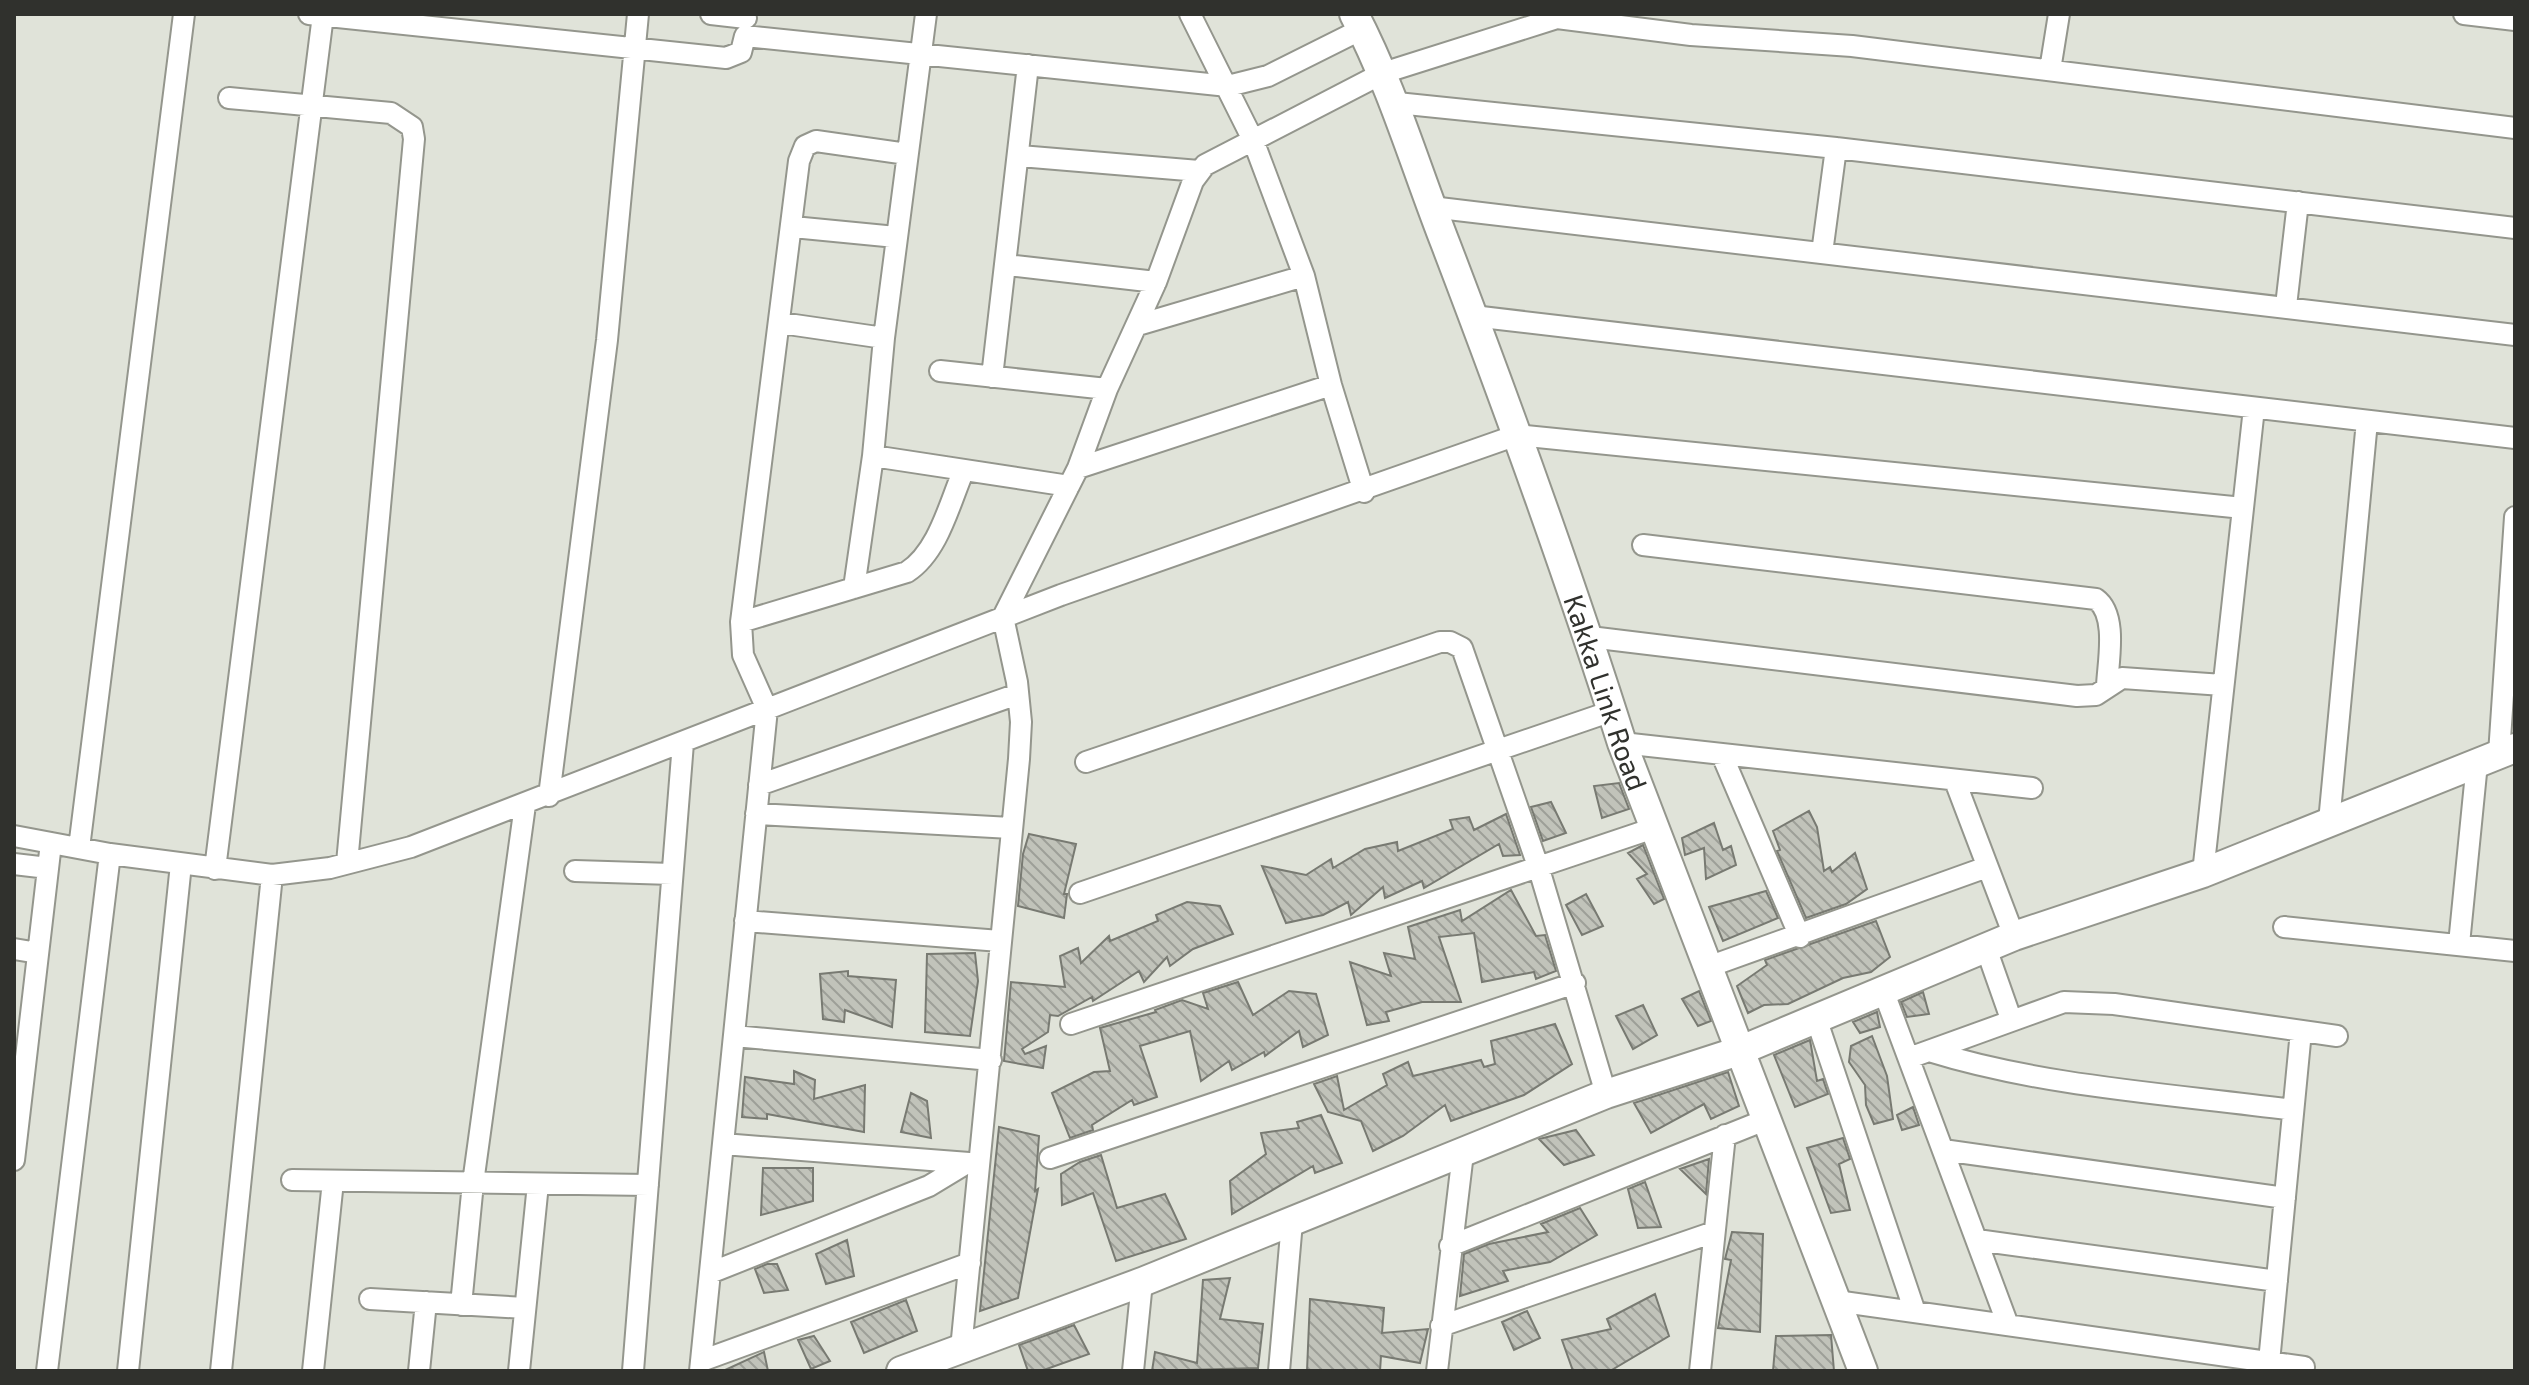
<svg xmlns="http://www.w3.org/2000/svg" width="2529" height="1385" font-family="'Exo 2',sans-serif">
  <defs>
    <pattern id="building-back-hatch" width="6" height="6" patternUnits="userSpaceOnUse" patternTransform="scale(2)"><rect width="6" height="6" fill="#c1c3ba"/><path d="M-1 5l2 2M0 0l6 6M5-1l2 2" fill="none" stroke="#9d9f98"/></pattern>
  </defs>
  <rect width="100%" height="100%" fill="#e0e3d9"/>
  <path fill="url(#building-back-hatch)" stroke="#787a72" stroke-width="2" d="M 1619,783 L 1629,809 L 1602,818 L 1594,786 Z
    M 1551,802 L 1566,833 L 1543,841 L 1531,807 Z
    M 1809,811 L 1817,827 L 1824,871 L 1830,867 L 1832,872 L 1855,853 L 1867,889 L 1846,904 L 1806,918 L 1777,851 L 1780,850 L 1773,831 Z
    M 1506,814 L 1520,855 L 1503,856 L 1499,844 L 1424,888 L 1422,881 L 1385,898 L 1383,887 L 1351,915 L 1348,902 L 1323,915 L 1286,923 L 1262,866 L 1306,875 L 1331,859 L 1333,868 L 1365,849 L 1397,842 L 1398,851 L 1453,829 L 1450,820 L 1469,817 L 1474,830 Z
    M 1714,823 L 1723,850 L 1731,846 L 1736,865 L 1706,879 L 1704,848 L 1685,855 L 1682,838 Z
    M 1029,834 L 1076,844 L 1064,894 L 1067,894 L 1064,918 L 1018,906 L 1023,854 Z
    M 1643,845 L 1664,899 L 1654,904 L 1637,879 L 1647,874 L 1628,853 Z
    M 1511,890 L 1536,936 L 1545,935 L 1556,971 L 1536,979 L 1534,972 L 1482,982 L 1474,933 L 1439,937 L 1461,1002 L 1422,1002 L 1386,1012 L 1389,1021 L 1367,1025 L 1350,962 L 1391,976 L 1384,953 L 1415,959 L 1408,927 L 1460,910 L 1462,921 Z
    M 1766,891 L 1778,918 L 1723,941 L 1709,907 Z
    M 1586,894 L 1603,926 L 1582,935 L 1566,905 Z
    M 1187,902 L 1220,906 L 1233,934 L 1193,949 L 1170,966 L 1167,957 L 1144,982 L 1139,971 L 1093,1001 L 1092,997 L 1058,1016 L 1050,1015 L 1048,1032 L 1022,1049 L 1025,1054 L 1046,1046 L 1043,1068 L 1004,1061 L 1011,982 L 1065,987 L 1060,956 L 1078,948 L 1081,963 L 1109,936 L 1110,941 L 1158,921 L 1156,915 Z
    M 1876,921 L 1890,957 L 1871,972 L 1843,978 L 1788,1004 L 1764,1005 L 1748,1013 L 1737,986 L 1767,965 L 1765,960 Z
    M 975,953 L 978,981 L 970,1036 L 925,1032 L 927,954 Z
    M 848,971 L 848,976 L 896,980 L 892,1027 L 845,1010 L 844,1022 L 823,1019 L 820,974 Z
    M 1238,982 L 1253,1015 L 1289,991 L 1316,994 L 1328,1035 L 1303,1047 L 1299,1031 L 1265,1056 L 1264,1052 L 1232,1070 L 1229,1061 L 1201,1081 L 1190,1031 L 1140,1046 L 1157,1097 L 1134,1105 L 1132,1100 L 1092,1125 L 1093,1130 L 1070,1138 L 1052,1093 L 1094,1072 L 1110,1071 L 1100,1028 L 1156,1012 L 1155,1010 L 1182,1000 L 1208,1009 L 1203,993 Z
    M 1699,991 L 1711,1021 L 1698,1026 L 1682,999 Z
    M 1923,992 L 1929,1014 L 1907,1017 L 1901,1002 Z
    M 1643,1005 L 1657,1035 L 1633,1049 L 1616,1016 Z
    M 1877,1012 L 1880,1027 L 1860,1033 L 1853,1022 Z
    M 1555,1024 L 1572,1064 L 1524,1095 L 1451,1121 L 1445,1105 L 1403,1136 L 1373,1151 L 1361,1121 L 1328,1112 L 1314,1084 L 1337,1076 L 1344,1110 L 1387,1085 L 1383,1074 L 1408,1062 L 1413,1076 L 1481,1060 L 1484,1067 L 1495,1064 L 1491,1041 Z
    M 1872,1036 L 1887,1076 L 1893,1119 L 1874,1124 L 1866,1105 L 1865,1085 L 1849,1062 L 1851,1046 Z
    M 1810,1040 L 1817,1081 L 1823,1079 L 1828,1094 L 1795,1107 L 1774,1055 Z
    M 794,1071 L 815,1080 L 814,1099 L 865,1085 L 864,1132 L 767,1114 L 767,1119 L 742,1117 L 745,1077 L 794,1084 Z
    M 1728,1072 L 1739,1106 L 1711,1119 L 1704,1104 L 1651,1133 L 1634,1103 Z
    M 911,1093 L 927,1101 L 931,1138 L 901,1132 Z
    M 1913,1107 L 1919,1125 L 1902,1130 L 1897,1115 Z
    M 1321,1115 L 1342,1163 L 1315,1173 L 1313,1166 L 1232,1214 L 1230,1181 L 1266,1154 L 1261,1133 L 1299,1128 L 1297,1122 Z
    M 999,1127 L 1039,1136 L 1035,1191 L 1038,1189 L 1018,1298 L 980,1311 Z
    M 1576,1130 L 1594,1155 L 1564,1165 L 1539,1139 Z
    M 1843,1138 L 1850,1159 L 1839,1164 L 1850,1210 L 1831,1213 L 1807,1148 Z
    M 1101,1155 L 1117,1208 L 1165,1194 L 1186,1239 L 1116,1261 L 1093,1193 L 1062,1205 L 1061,1174 L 1080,1162 Z
    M 1709,1159 L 1706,1194 L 1680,1169 Z
    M 763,1168 L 813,1168 L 813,1201 L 761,1215 Z
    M 1645,1182 L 1661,1227 L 1638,1228 L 1628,1189 Z
    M 1580,1208 L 1597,1235 L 1550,1262 L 1503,1271 L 1508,1281 L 1460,1296 L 1464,1254 L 1489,1244 L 1548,1232 L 1541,1224 Z
    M 1732,1232 L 1763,1234 L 1760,1332 L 1718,1328 L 1731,1260 L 1725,1259 Z
    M 847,1240 L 854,1276 L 826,1284 L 816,1254 Z
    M 767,1264 L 777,1264 L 788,1290 L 764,1293 L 755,1269 Z
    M 1230,1278 L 1220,1319 L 1263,1324 L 1258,1368 L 1152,1371 L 1155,1352 L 1197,1363 L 1203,1280 Z
    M 1655,1294 L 1669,1336 L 1610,1371 L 1573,1371 L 1562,1340 L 1611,1329 L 1607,1319 Z
    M 1310,1299 L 1384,1308 L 1382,1333 L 1428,1329 L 1420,1363 L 1381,1356 L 1380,1371 L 1307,1371 Z
    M 906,1300 L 917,1331 L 864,1353 L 851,1322 Z
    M 1527,1311 L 1540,1338 L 1514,1350 L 1502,1322 Z
    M 1074,1325 L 1089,1354 L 1041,1371 L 1028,1371 L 1019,1345 Z
    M 814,1336 L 830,1361 L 811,1369 L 798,1340 Z
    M 1776,1336 L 1831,1335 L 1834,1371 L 1773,1371 Z
    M 764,1352 L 768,1371 L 723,1371 Z"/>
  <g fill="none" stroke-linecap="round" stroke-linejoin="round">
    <g stroke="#94968d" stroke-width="24">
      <path id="street" d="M 309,14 L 726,58 L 741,52 L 745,36 L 1228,86 L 1268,76 L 1362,29
        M 711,14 L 746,18
        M 1190,14 L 1253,140 L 1304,276 L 1331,385 L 1364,492
        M 2464,14 L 2515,20
        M 2050,70 L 2059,14
        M 229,98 L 391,113 L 412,127 L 414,139 L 347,863
        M 1397,103 L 1836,148 L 2515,228
        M 1020,156 L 1199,171
        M 1431,207 L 2515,335
        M 793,227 L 896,237
        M 1822,253 L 1836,148
        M 1007,265 L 1156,282
        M 2286,306 L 2298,202
        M 1473,316 L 2515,438
        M 781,323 L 884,338 L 873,456 L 854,588
        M 1138,325 L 1304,276
        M 884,338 L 926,14
        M 940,371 L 1107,389
        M 992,377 L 1028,65
        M 873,456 L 1069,486
        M 1078,468 L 1331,385
        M 1643,545 L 2096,599 C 2118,615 2108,662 2107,686
        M 741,622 L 907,572 C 938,552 949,505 963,472
        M 1590,637 L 2077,696 L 2096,695 L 2122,678 L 2223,685
        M 1622,743 L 2032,788
        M 2499,754 L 2515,517
        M 1722,755 L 1800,937
        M 1086,762 L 1440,642 L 1450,642 L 1462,648 L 1539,869 L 1606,1094
        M 1955,781 L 2014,936
        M 759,785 L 1018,694
        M 549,796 L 607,340 L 638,14
        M 756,814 L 1011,828
        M 2329,822 L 2367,421
        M 14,836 L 110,854 L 272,875 L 330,868 L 411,847 L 1061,595 L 1517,435 L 2243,508
        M 79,848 L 184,14
        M 14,864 L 48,868
        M 215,869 L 323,15
        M 575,871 L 672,874
        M 2203,873 L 2254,408
        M 1080,893 L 1612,711
        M 745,921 L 1000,941
        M 2284,927 L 2515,951
        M 2459,944 L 2477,763
        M 1986,948 L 2011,1019
        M 14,949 L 38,953
        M 1708,967 L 1987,867
        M 1883,990 L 2008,1325
        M 1816,1018 L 1915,1312
        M 1071,1024 L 1654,828
        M 734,1036 L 991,1060
        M 1929,1051 C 2045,1087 2172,1094 2293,1110
        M 1909,1058 L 2064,1002 L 2114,1004 L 2337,1036
        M 723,1144 L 969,1163
        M 1943,1150 L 2285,1198
        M 1050,1158 L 1575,983
        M 14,1160 L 51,843
        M 292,1180 L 648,1185
        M 1977,1240 L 2277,1281
        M 1450,1246 L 1765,1120
        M 710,1273 L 929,1186 L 967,1163
        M 370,1299 L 525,1308
        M 1836,1301 L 2304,1367
        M 461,1305 L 473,1183 L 525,805
        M 1441,1326 L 1714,1232
        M 961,1349 L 1019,759 L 1021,722 L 1017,682 L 1003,617 L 1078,468 L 1107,389 L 1156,282 L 1193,181 L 1205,165 L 1383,73 L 1557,18 L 1691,35 L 1852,46 L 2515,128
        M 701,1361 L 970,1263
        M 2269,1362 L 2301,1031
        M 47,1371 L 110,854
        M 128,1371 L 181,864
        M 221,1371 L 272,875
        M 313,1371 L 333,1181
        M 419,1371 L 426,1302
        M 519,1371 L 538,1184
        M 633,1371 L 683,743
        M 700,1371 L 767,709 L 743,655 L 741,622 L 799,161 L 805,146 L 816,141 L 907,154
        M 1133,1371 L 1142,1282
        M 1279,1371 L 1292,1222
        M 1437,1371 L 1463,1153
        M 1700,1371 L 1725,1135"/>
    </g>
    <g stroke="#94968d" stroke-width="32">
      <g id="secondary">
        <path id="s1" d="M 1354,14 C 1393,89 1415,166 1446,245 C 1509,410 1569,575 1622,743 L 1863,1371"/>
        <path d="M 901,1371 L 1142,1282 L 1606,1094 L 1739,1051 L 2014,936 L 2203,873 L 2515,748"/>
      </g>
    </g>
    <use href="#street" stroke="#fff" stroke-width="20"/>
    <use href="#secondary" stroke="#fff" stroke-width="28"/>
  </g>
  <g text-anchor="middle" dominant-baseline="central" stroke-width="7" stroke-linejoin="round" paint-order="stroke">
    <g font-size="28" fill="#30312d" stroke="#eef0e7">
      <text stroke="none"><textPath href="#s1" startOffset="724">Kakka Link Road</textPath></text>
    </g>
  </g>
  <rect width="2529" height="1385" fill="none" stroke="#30312d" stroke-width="32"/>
</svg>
